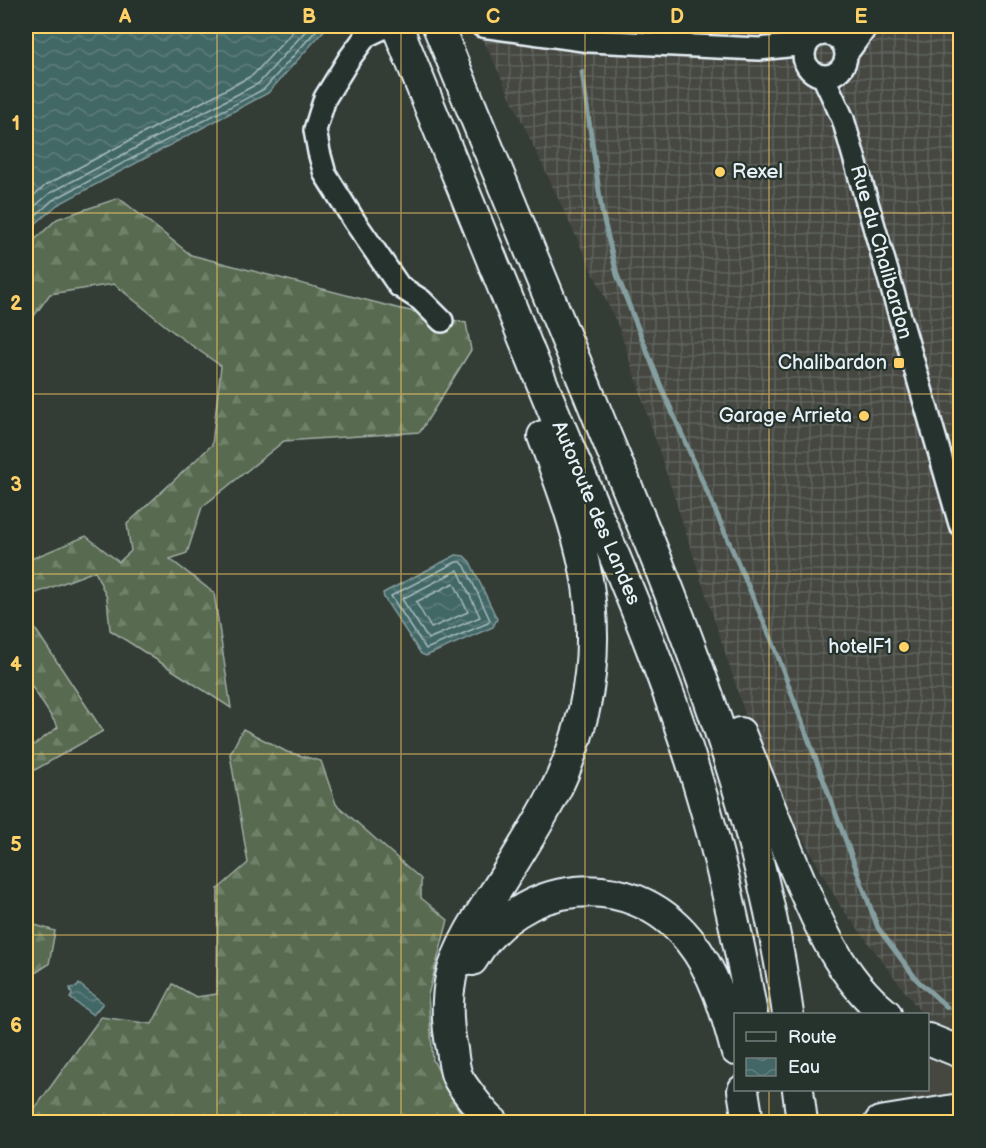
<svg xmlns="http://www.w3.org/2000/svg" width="986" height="1148" font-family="'Balsamiq Sans',sans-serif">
  <defs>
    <pattern id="industrial-grid" width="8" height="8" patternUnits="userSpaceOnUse" patternTransform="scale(1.5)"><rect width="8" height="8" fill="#454741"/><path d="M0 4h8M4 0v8" fill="none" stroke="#60625d"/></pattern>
    <pattern id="forest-firs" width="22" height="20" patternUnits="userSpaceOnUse" patternTransform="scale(1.5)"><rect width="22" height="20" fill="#586b4f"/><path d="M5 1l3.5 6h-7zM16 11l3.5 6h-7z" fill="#708169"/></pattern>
    <pattern id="water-waves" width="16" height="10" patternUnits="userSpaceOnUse" patternTransform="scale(1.5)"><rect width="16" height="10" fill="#436766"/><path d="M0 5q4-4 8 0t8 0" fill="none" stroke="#5e7d7d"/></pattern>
  </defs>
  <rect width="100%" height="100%" fill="#343c36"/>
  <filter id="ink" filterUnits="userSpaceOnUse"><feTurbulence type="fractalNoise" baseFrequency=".0167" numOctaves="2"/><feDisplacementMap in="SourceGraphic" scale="12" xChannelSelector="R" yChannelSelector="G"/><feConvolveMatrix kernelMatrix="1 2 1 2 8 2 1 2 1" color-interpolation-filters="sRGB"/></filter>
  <g filter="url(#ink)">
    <path fill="#454741" d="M 928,1015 L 960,1022 L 960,1122 L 910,1122 L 913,1090 L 928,1090 Z"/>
    <path fill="url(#industrial-grid)" d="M 477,26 L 960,26 L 960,1022 L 922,1014 L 839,904 L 760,760 L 619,328 Z"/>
    <path fill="url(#forest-firs)" stroke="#a0aea4" stroke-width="1.5" d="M 119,198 L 191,255 L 397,308 L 466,323 L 471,350 L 420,432 L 284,441 L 202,507 L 187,553 L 170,559 L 214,593 L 231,708 L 110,630 L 107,598 L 95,571 L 26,597 L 26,561 L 86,536 L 119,562 L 131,551 L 127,524 L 212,445 L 221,366 L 177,335 L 114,284 L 50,294 L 26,327 L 26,248 L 57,219 Z
      M 26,615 L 103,731 L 26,775 L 26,751 L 58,727 L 26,677 Z
      M 243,729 L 287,752 L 321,761 L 336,804 L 421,879 L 421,898 L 448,920 L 428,995 L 433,1060 L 465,1122 L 26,1122 L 26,1117 L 28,1118 L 101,1017 L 152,1024 L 173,984 L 196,997 L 217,994 L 218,889 L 248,863 L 230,754 Z
      M 26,925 L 35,925 L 55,931 L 49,964 L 26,979 Z"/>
    <path fill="url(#water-waves)" stroke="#859ea0" stroke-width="1.5" d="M 26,26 L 328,26 L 268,93 L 57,205 L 26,232 Z
      M 456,555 L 464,556 L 470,562 L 497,619 L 493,627 L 426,656 L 421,654 L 384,598 L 383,593 Z
      M 79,984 L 103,1003 L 93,1015 L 70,998 L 72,995 L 70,988 L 77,987 Z"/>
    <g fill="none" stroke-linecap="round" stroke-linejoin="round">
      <path stroke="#a6babe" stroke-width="1.5" d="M 26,202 L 46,185 L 253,75 L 298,26
        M 26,214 L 50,193 L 259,83 L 310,26
        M 26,224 L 53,200 L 264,89 L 320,26
        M 456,562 L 461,562 L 465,566 L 490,620 L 488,623 L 426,649 L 391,596 Z
        M 458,570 L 480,617 L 428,639 L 402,599 Z
        M 454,583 L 468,612 L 431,628 L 416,602 Z"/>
      <path stroke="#859ea0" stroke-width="5" d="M 582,72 L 602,212 L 617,275 L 660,384 L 773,643 L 878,928 L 917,980 L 947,1007"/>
      <g stroke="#e8f1f8" stroke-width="26">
        <path id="minor" d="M 387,26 L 366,36 L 349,59 L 325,98 L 315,130 L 319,152 L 325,174 L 355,222 L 399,286 L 421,300 L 442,321
          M 482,26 L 590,41 L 759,49 L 806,44
          M804 55a21 21 0 1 1 42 0a21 21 0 1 1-42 0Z
          M 847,53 L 867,26
          M 823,76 L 843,119 L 960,524"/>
      </g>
      <g stroke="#e8f1f8" stroke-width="34">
        <path id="highway" d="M 397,26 C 447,148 496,271 546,393 C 599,522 658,649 698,783 C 721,859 738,936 752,1014
          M 438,26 C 494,162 550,299 606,436 C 684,624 761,812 788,1014
          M 740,733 C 756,772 772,812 788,852 C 813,911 835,973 886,1014
          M 472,960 C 519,879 629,866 689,940 C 715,972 726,1012 736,1050
          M 928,1039 L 960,1052
          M 743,1090 L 748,1122
          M 798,1090 L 802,1122
          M 493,1122 C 485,1116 461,1085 457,1076 C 454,1068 453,1057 452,1049 C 447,1025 446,1001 451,977 C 459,945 479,916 497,889 C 517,857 538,825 555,791 C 568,766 577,737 584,710 C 607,608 578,530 543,436
          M 880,1122 L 960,1109"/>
      </g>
      <use href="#minor" stroke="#26332d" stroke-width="21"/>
      <use href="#highway" stroke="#26332d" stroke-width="30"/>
    </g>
  </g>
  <path fill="none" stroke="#ffd166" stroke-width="1.5" stroke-opacity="0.55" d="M 217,26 L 217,1122M 401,26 L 401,1122M 585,26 L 585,1122M 769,26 L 769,1014M 26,213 L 960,213M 26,394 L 960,394M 26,574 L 960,574M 26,754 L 960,754M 26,935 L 960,935M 769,1090 L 769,1122"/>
  <g fill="#ffd166" stroke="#26332d" stroke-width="2">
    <circle cx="720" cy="172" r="6"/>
    <rect x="893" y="357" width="12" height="12" rx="3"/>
    <circle cx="864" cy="416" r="6"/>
    <circle cx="904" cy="647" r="6"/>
  </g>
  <g text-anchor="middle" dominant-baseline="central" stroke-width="4.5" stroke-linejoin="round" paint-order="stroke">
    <g font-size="20" fill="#e8f1f8" stroke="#26332d" text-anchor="end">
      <text x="732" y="172" text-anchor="start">Rexel</text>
      <text x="887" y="363">Chalibardon</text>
      <text x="852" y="416">Garage Arrieta</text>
      <text x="892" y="647">hotelF1</text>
    </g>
    <g font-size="20" fill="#e8f1f8" stroke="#26332d">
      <text transform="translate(881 252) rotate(74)">Rue du Chalibardon</text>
      <text transform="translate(596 513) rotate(67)">Autoroute des Landes</text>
    </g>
  </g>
  <rect width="986" height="1148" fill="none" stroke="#26332d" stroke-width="66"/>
  <rect x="734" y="1013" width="195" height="78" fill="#26332d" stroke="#747f7e" stroke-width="1.5"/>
  <rect x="746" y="1032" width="30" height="9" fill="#26332d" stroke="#747f7e" stroke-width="1.5"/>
  <text x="788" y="1043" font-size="18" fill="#e8f1f8">Route</text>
  <rect x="746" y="1058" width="30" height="18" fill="url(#water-waves)" stroke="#747f7e" stroke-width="1.5"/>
  <text x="788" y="1073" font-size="18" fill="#e8f1f8">Eau</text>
  <rect x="33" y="33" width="920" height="1082" fill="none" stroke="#ffd166" stroke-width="2"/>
  <g font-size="20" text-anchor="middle" font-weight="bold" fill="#ffd166">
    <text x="125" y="23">A</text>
    <text x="309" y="23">B</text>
    <text x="493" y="23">C</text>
    <text x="677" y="23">D</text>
    <text x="861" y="23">E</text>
    <text x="16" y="130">1</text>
    <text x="16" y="310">2</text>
    <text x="16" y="491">3</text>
    <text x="16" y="671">4</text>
    <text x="16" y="851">5</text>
    <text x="16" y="1032">6</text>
  </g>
</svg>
